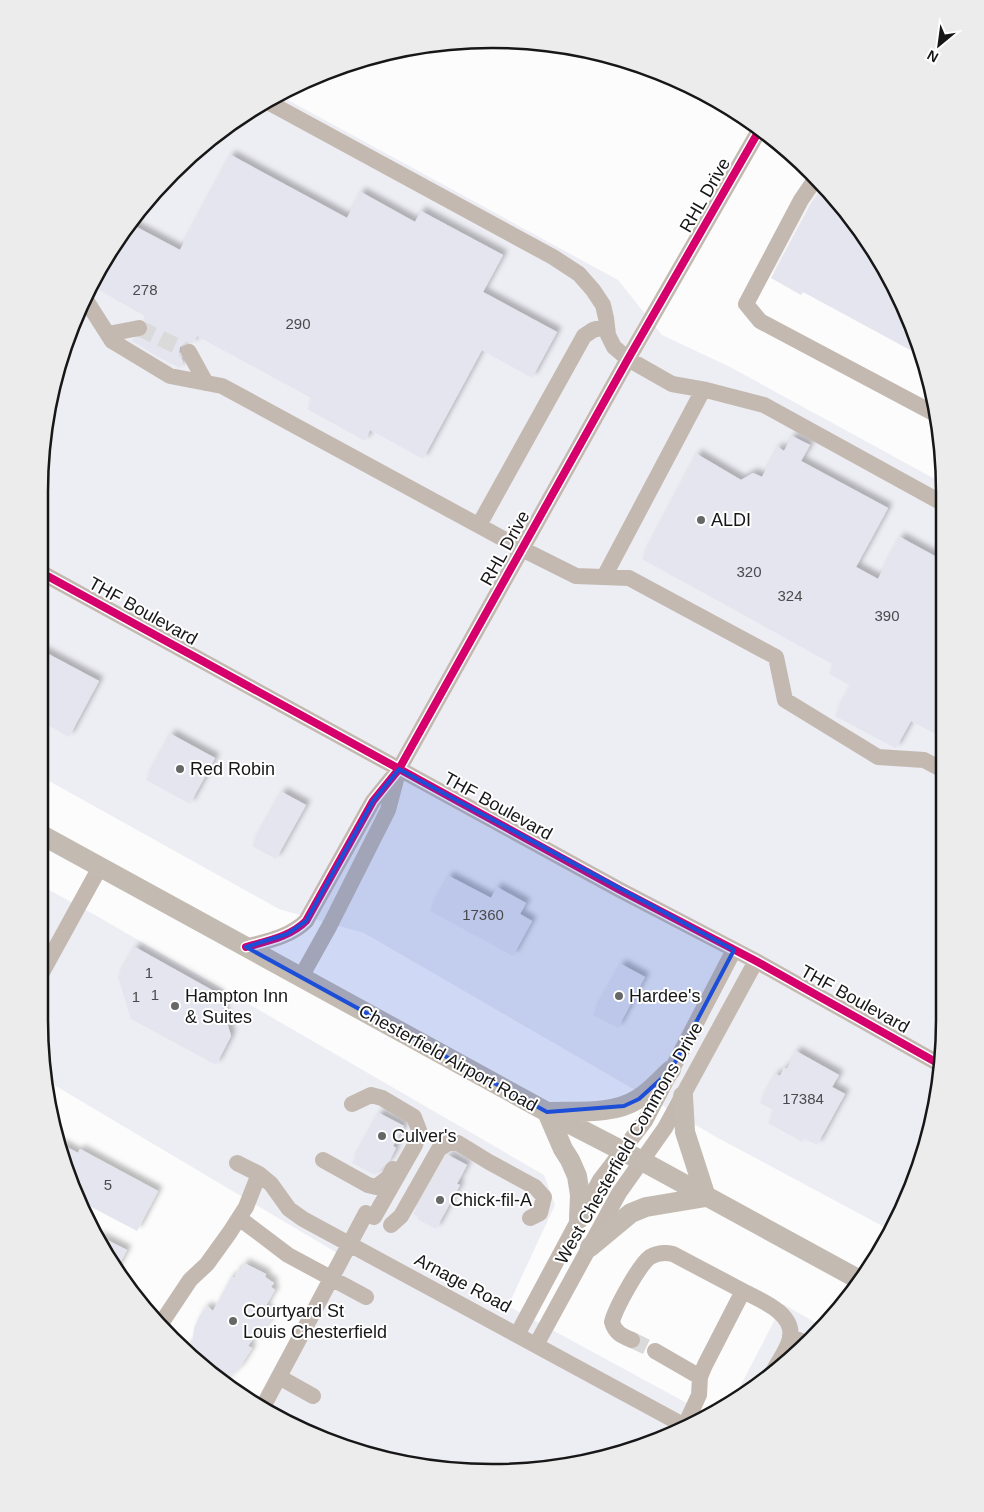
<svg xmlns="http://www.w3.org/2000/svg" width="984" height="1512" font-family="Helvetica,sans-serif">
  <defs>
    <filter id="shadow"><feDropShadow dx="4.5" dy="-4.5" stdDeviation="2.5" flood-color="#0004"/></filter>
  </defs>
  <rect width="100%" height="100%" fill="#fcfcfd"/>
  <path fill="#ededf4" d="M 277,94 L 618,280 L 662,335 L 730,367 L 944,484 L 941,1079 L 911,1194 L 888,1229 L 718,1138 L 364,933 L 279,909 L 40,776 L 43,433 L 85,292 L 151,193 L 216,133 Z
    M 40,885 L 95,915 L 544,1175 L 555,1205 L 508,1306 L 707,1414 L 610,1458 L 492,1473 L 346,1449 L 256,1401 L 337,1253 L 49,1082 L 39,1020 Z
    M 783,1304 L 823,1327 L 744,1397 L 732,1402 Z"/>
  <path fill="#e4e5ee" filter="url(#shadow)" d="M 231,155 L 347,218 L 361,192 L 415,222 L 421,211 L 503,255 L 483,292 L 557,332 L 532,378 L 482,350 L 423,459 L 370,430 L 365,441 L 307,409 L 313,399 L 197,336 L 193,343 L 185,343 L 180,347 L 179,352 L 183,362 L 180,368 L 158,357 L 132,341 L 133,339 L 145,336 L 148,332 L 149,326 L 143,319 L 145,316 L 90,285 L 131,224 L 180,250 Z
    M 823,186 L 852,216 L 899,292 L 923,357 L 803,292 L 801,295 L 771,278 L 810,205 Z
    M 792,436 L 810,445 L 801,461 L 888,508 L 856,567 L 878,579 L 900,537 L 944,561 L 943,738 L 911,721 L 896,748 L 895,748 L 835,716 L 851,686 L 829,674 L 834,665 L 642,559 L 697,454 L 741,480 L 753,473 L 762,477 L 778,447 L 784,451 Z
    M 41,650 L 99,681 L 69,737 L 41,721 Z
    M 171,734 L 215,758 L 190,804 L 146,780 Z
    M 282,792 L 306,805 L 276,859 L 252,846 Z
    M 449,876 L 491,898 L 497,887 L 526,903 L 520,914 L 532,921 L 513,956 L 430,911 Z
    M 135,947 L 219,994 L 231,1036 L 216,1065 L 131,1019 L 118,977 Z
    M 621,964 L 645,977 L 618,1028 L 593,1015 Z
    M 796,1051 L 839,1075 L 832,1087 L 845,1094 L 817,1145 L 804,1138 L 802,1142 L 768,1123 L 775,1111 L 760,1103 L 776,1074 L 780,1076 L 784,1068 L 787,1069 Z
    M 379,1113 L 404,1126 L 393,1146 L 396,1148 L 390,1160 L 375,1175 L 352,1163 Z
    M 59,1143 L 78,1153 L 80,1149 L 158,1191 L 137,1231 L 80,1201 L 63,1165 Z
    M 448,1155 L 467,1165 L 457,1184 L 460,1185 L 436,1229 L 417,1219 L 418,1217 L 413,1214 Z
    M 97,1235 L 127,1250 L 115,1272 L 110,1261 Z
    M 244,1263 L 266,1274 L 265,1277 L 274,1283 L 271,1287 L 275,1290 L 265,1307 L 274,1317 L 255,1336 L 248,1346 L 252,1348 L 240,1367 L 222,1383 L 216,1380 L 186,1347 L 192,1343 L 194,1328 L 200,1315 L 207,1306 L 213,1311 L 231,1277 L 235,1277 L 238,1269 L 241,1270 Z"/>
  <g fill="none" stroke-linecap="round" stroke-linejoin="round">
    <path stroke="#dadadb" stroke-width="16" stroke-dasharray="16 8" stroke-linecap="butt" d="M 139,328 L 189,352
      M 632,1340 L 655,1351"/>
    <path stroke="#c3b9b0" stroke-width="16" d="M 266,101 L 553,257 L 579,274 L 593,290 L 603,305 L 606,318 L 608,335 L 614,347 L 628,359 L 672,384 L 706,390 L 764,405 L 944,504
      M 816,178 L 801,200 L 746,304 L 760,321 L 937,415
      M 84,297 L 112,341 L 170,376 L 222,386 L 522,549 L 576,576 L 629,578 L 776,657 L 785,700 L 878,757 L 924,760 L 943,770
      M 108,334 L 139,328
      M 189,352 L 206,383
      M 479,525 L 584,336 L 593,330 L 607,326
      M 42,573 L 620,890 L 756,961 L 941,1065
      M 604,577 L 703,390
      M 246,947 C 267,941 290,937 306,921 L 373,801 L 399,769 L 628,359 L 760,129
      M 301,977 L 330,925 L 388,810 L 397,776
      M 39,978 L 100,867
      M 352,1104 L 371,1095 L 382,1098 L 414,1117 L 419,1130 L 415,1145 L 374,1217
      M 323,1160 L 368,1185 L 376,1187 L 388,1178 L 393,1169
      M 237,1163 L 259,1174 L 271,1184 L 289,1209 L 303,1219 L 683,1425
      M 239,1218 L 288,1255 L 366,1297
      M 391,1225 L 401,1216 L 439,1149 L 448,1143 L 458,1143 L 489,1162 L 535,1187 L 544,1197 L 540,1213 L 530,1218
      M 743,1291 C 760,1300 795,1313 790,1338 C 788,1349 779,1360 774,1370
      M 162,1322 L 190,1280 L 207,1264 L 230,1232 L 246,1207 L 259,1174
      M 517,1335 L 600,1180 L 645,1121 L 734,950
      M 790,1336 L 805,1343
      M 632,1340 C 622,1336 615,1333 612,1322 C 615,1309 639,1265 650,1257 C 657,1253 665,1252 673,1254 L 743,1291 L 705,1365 L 700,1377 L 699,1395 L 686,1423
      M 536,1345 L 619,1193 L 665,1128 L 756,961
      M 655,1351 L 700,1377
      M 279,1377 L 313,1396
      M 264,1405 L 366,1213"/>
    <path stroke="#c3bbb1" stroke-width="20" d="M 40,834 L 547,1112 L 642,1161 L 858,1279
      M 683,1096 L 685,1132 L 706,1197
      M 547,1112 L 563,1149 L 570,1160 L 577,1176 L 580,1195 L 579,1219
      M 549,1112 C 578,1111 613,1115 638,1099 C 650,1092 661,1079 671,1070
      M 590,1247 L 631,1213 L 646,1207 L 706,1197"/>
    <g stroke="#fff" stroke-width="11">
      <path id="cycleway" d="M 42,573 L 620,890 L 756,961 L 941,1065
        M 246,947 C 267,941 290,937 306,921 L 373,801 L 399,769 L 628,359 L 760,129"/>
    </g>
    <use href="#cycleway" stroke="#d6006c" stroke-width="8"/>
  </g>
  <path fill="#1d4ed8" fill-opacity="0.2" stroke="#1d4ed8" stroke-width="4" stroke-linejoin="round" d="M 399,769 L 734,950 L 671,1070 L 639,1099 L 624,1106 L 547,1112 L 246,947 L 287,934 L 306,921 L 373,801 Z"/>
  <g fill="#676768" stroke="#fff" stroke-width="2">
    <circle cx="701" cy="520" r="5"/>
    <circle cx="180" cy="769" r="5"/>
    <circle cx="619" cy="996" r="5"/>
    <circle cx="175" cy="1006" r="5"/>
    <circle cx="382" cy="1136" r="5"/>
    <circle cx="440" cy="1200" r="5"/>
    <circle cx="233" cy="1321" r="5"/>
  </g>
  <g text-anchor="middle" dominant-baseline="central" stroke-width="4" stroke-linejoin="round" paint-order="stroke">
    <g font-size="15" fill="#4a4a4e">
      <text x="145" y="289">278</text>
      <text x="298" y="323">290</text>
      <text x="749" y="571">320</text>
      <text x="790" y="595">324</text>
      <text x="887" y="615">390</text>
      <text x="483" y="914">17360</text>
      <text x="149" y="972">1</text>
      <text x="155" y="994">1</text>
      <text x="136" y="996">1</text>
      <text x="803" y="1098">17384</text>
      <text x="108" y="1184">5</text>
    </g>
    <g font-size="18" fill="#171718" stroke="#fff">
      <text transform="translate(705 195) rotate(-60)">RHL Drive</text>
      <text transform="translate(505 548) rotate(-61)">RHL Drive</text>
      <text transform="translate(143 611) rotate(29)">THF Boulevard</text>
      <text transform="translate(498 806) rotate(29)">THF Boulevard</text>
      <text transform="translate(855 999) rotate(29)">THF Boulevard</text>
      <text transform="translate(448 1058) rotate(29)">Chesterfield Airport Road</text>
      <text transform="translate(629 1143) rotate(-60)">West Chesterfield Commons Drive</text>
      <text transform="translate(463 1283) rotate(28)">Arnage Road</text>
    </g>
    <g font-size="18" fill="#171718" stroke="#fff" text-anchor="start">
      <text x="711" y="520">ALDI</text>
      <text x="190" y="769">Red Robin</text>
      <text x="185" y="996">Hampton Inn<tspan x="185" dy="21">&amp; Suites</tspan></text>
      <text x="629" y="996">Hardee's</text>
      <text x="392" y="1136">Culver's</text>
      <text x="450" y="1200">Chick-fil-A</text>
      <text x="243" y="1311">Courtyard St<tspan x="243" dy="21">Louis Chesterfield</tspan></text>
    </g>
  </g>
  <path d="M0 0H984V1512H0ZM492 48H492A444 444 0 0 1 936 492V1020A444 444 0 0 1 492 1464H492A444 444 0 0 1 48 1020V492A444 444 0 0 1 492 48Z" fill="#ececed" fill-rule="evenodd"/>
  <path fill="none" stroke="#171718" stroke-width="2.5" d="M492 48H492A444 444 0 0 1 936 492V1020A444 444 0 0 1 492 1464H492A444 444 0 0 1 48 1020V492A444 444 0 0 1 492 48Z"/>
  <g transform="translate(939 45) rotate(209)" stroke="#ffffff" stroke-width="4" paint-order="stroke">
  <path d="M0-4L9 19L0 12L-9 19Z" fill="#171718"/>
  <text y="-8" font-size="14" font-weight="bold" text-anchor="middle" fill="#171718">N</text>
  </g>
</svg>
